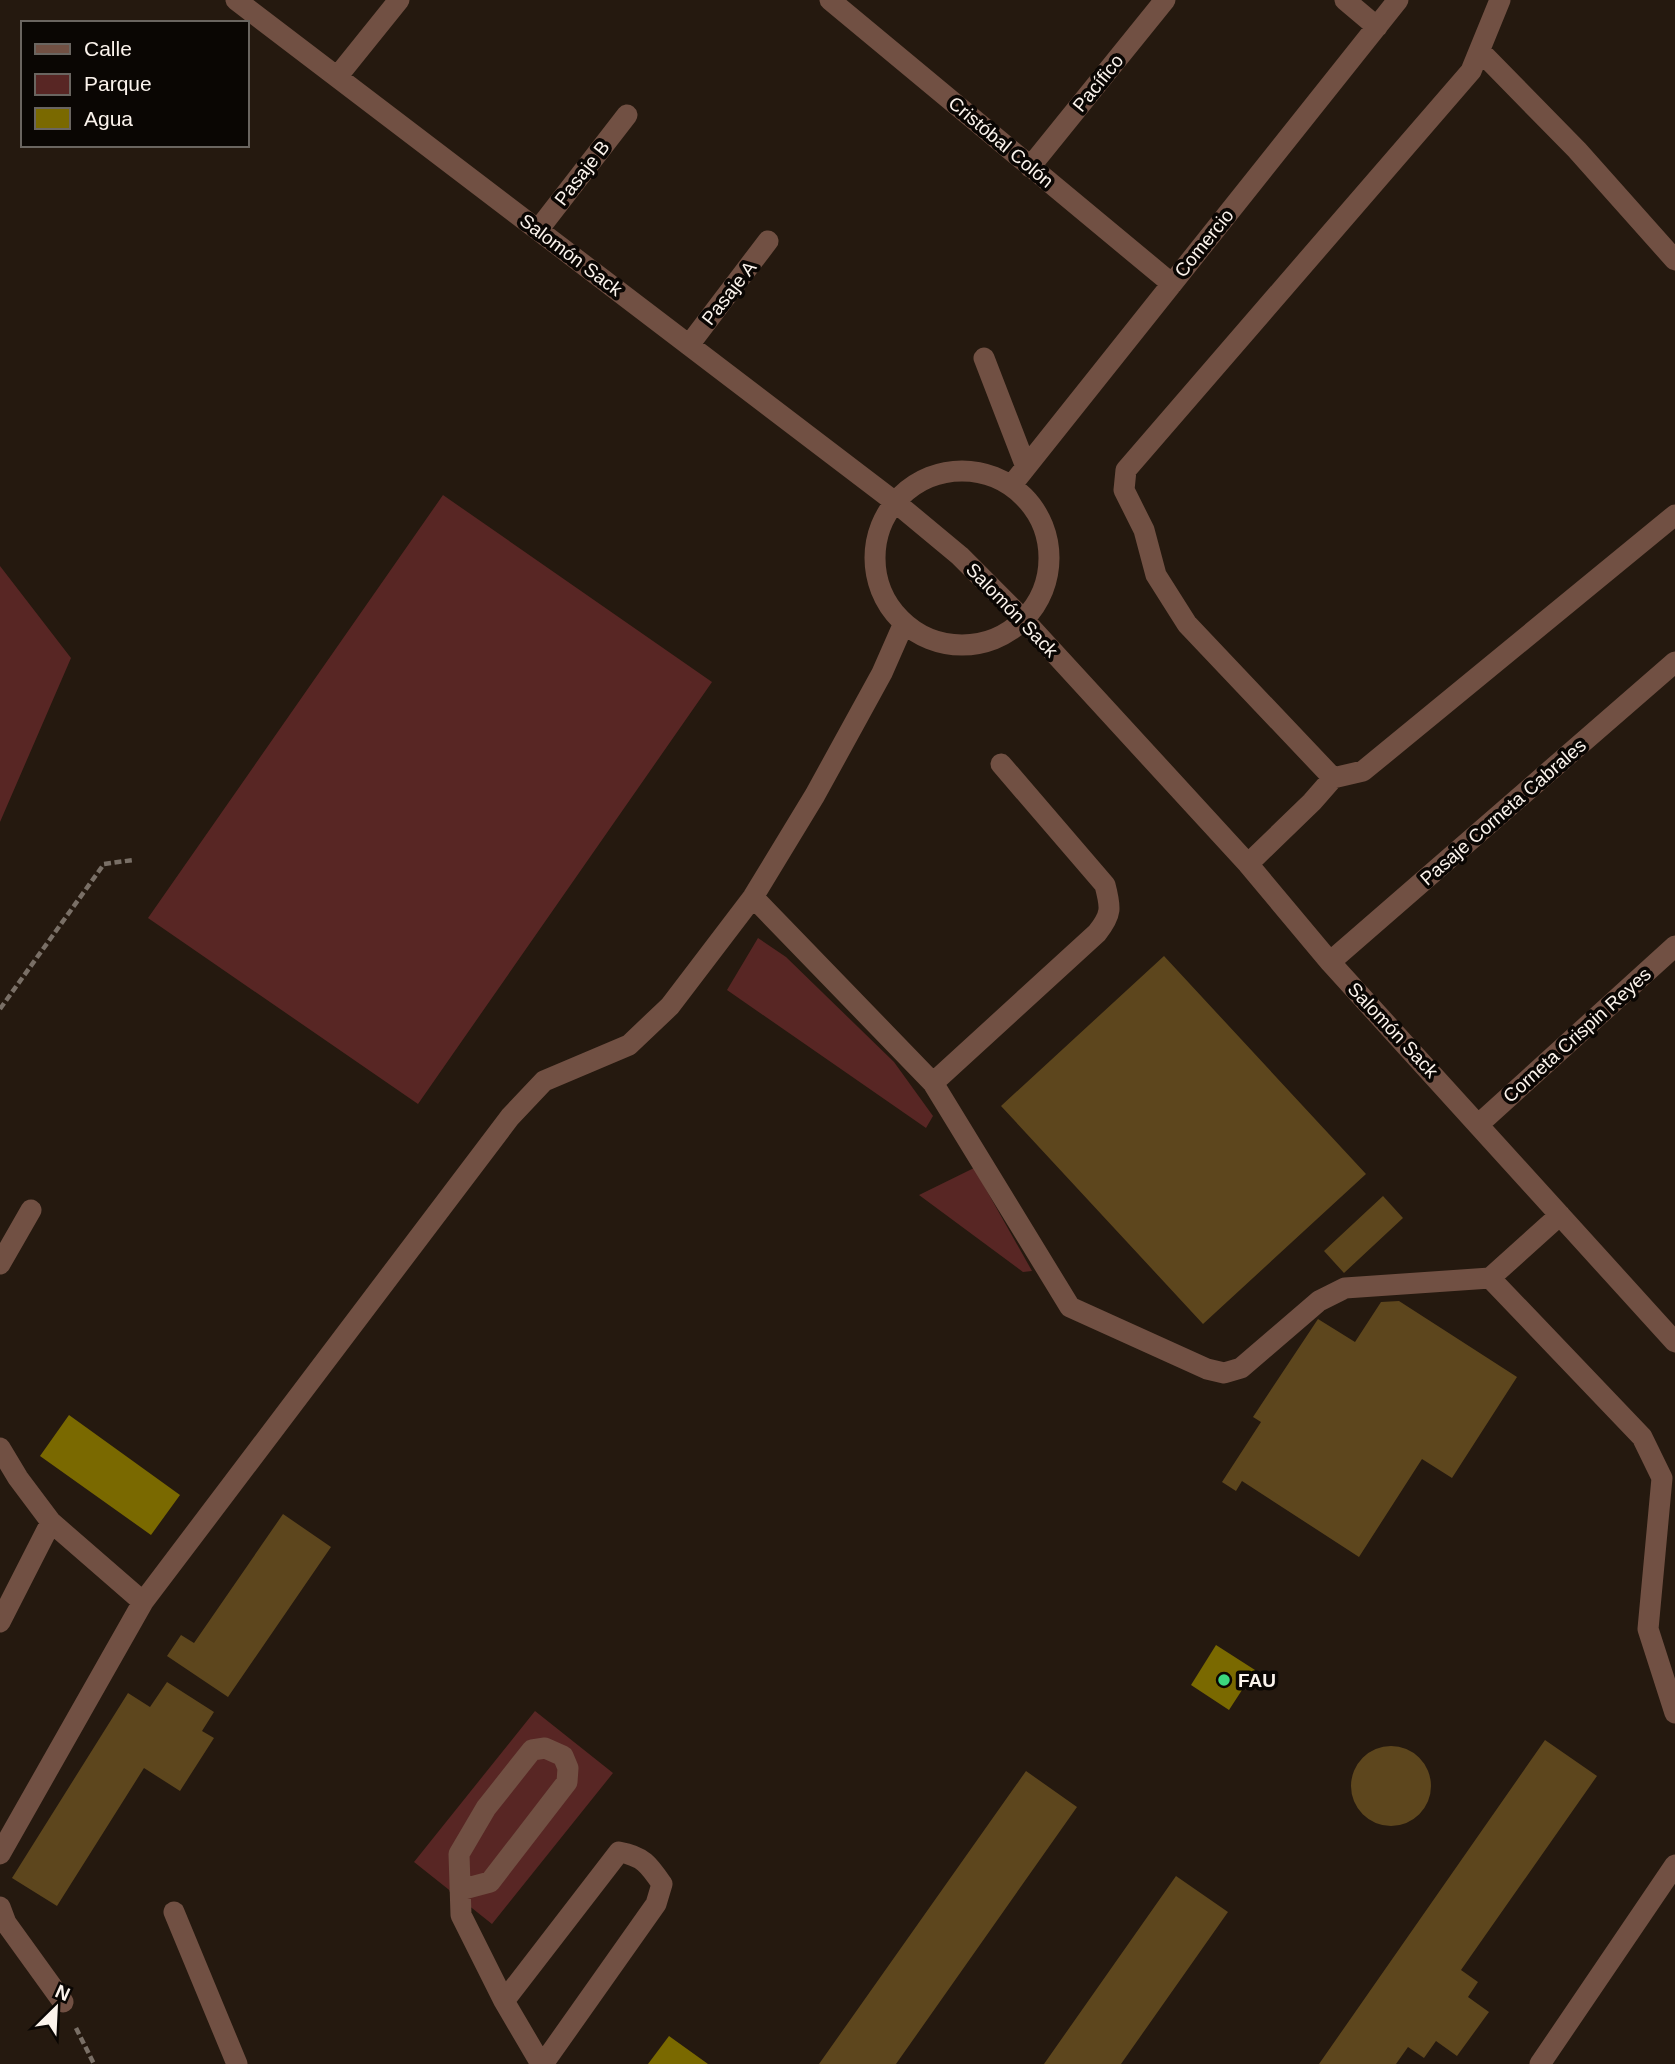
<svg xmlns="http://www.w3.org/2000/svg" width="1675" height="2064" font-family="Arial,sans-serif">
  <rect width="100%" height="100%" fill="#25190f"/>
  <path fill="#582624" d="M 443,495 L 712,682 L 418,1104 L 148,918 Z
    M 0,566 L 71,658 L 0,822 Z
    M 758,938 L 786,957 L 894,1062 L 933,1116 L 926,1128 L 727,990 Z
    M 974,1168 L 1032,1271 L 1023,1272 L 919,1195 Z
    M 535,1711 L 613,1773 L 492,1924 L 414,1862 Z"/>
  <path fill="#7a6900" d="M 69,1415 L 180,1495 L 151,1535 L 40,1456 Z
    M 1216,1645 L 1255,1670 L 1229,1710 L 1191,1685 Z
    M 669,2036 L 708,2064 L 648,2064 Z"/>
  <path fill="#5d461d" d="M 1164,956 L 1366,1174 L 1203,1324 L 1001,1106 Z
    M 1383,1196 L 1403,1218 L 1344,1273 L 1324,1251 Z
    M 1399,1301 L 1517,1377 L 1452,1478 L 1422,1459 L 1359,1557 L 1242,1481 L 1236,1491 L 1222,1482 L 1261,1422 L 1253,1417 L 1318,1319 L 1355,1342 L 1381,1302 Z
    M 283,1514 L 331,1547 L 228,1697 L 167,1656 L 181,1635 L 194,1643 Z
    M 167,1682 L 214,1712 L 202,1731 L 214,1738 L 180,1791 L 144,1768 L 57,1906 L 12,1878 L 128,1693 L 150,1707 Z
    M 1545,1740 L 1597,1776 L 1461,1970 L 1478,1982 L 1468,1997 L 1489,2012 L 1457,2056 L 1436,2041 L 1424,2058 L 1408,2047 L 1396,2064 L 1319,2064 Z
    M1351 1786a40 40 0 1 1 80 0a40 40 0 1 1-80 0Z
    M 1026,1771 L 1077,1807 L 896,2064 L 819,2064 Z
    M 1176,1876 L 1228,1912 L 1121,2064 L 1044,2064 Z"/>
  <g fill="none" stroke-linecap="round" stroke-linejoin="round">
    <path stroke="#796f66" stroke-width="4.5" stroke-dasharray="7 3.5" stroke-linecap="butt" d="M 0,1009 L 104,864 L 133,860
      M 76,2028 L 94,2064"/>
    <path stroke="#715043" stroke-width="21" d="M 236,0 L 895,502 L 960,556 L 1024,620 L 1248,864 L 1330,962 L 1675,1342
      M 830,0 L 1172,284
      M 1345,0 L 1377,27
      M 1480,51 L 1577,150 L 1675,260
      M 337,77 L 399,0
      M 1030,167 L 1165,0
      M 538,230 L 627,115
      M 689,345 L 768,241
      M 984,358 L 1026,467
      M875 558a87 87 0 1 1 174 0a87 87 0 1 1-174 0Z
      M 1011,486 L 1398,0
      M 1333,778 L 1363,771 L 1675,515
      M 1248,864 L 1312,802 L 1333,778 L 1187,624 L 1156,575 L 1144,530 L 1124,490 L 1126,470 L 1471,71 L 1500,0
      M 753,897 L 933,1083 L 1070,1307 L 1207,1369 L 1224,1373 L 1241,1368 L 1319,1301 L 1345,1288 L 1490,1278 L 1560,1215
      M 1330,962 L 1675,662
      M 933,1083 L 1097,933 C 1112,914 1111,908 1105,885 L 1001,764
      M 1479,1124 L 1675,946
      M 0,1264 L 31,1210
      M 1490,1278 L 1642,1437 L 1662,1478 L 1648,1629 L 1675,1713
      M 0,1448 L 18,1478 L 51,1522 L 143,1602
      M 0,1622 L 51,1522
      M 0,1854 L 143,1602 L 510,1117 L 544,1081 L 629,1045 L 670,1006 L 753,897 L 815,795 L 882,673 L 904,623
      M 460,1890 L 490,1882 L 567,1782 L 568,1768 L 563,1756 L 545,1748 L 532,1750 L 486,1808 L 459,1854 L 461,1915 L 504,2001 L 541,2064
      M 0,1907 L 6,1923 L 63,2002
      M 174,1912 L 237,2064
      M 504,2001 L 619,1852 C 643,1856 649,1865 662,1884 L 656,1904 L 543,2064
      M 1540,2064 L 1675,1865"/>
  </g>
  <circle fill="#3cd77e" stroke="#0a0603" stroke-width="2.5" cx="1224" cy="1680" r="7"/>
  <g text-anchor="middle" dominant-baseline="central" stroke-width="7" stroke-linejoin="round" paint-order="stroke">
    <g font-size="19" fill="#fbf3ec" stroke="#0a0603">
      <text transform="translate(1098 83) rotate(-51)">Pacífico</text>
      <text transform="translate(1001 142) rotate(40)">Cristóbal Colón</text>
      <text transform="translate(582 173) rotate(-52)">Pasaje B</text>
      <text transform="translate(1204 243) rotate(-51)">Comercio</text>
      <text transform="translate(571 255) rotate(37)">Salomón Sack</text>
      <text transform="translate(729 293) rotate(-52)">Pasaje A</text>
      <text transform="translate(1012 610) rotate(46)">Salomón Sack</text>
      <text transform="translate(1503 812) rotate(-41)">Pasaje Corneta Cabrales</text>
      <text transform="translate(1393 1030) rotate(47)">Salomón Sack</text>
      <text transform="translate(1577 1035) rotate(-42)">Corneta Crispin Reyes</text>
    </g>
    <g font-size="19" font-weight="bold" fill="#fbf3ec" stroke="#0a0603" text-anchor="start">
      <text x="1238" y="1680">FAU</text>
    </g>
  </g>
  <rect x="21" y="21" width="228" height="126" fill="#0a0603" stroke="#6a6560" stroke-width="2"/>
  <rect x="35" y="44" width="35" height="10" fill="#715043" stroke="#6a6560" stroke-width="2"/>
  <text x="84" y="56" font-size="21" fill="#fbf3ec">Calle</text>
  <rect x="35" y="74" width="35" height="21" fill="#582624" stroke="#6a6560" stroke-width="2"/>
  <text x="84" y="91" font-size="21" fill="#fbf3ec">Parque</text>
  <rect x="35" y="108" width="35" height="21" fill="#7a6900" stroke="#6a6560" stroke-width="2"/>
  <text x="84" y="126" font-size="21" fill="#fbf3ec">Agua</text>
  <g transform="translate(56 2008) rotate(24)" stroke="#0a0603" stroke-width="5" paint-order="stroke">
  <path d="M0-5L12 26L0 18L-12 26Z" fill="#fbf3ec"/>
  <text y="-10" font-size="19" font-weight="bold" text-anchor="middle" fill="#fbf3ec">N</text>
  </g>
</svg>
